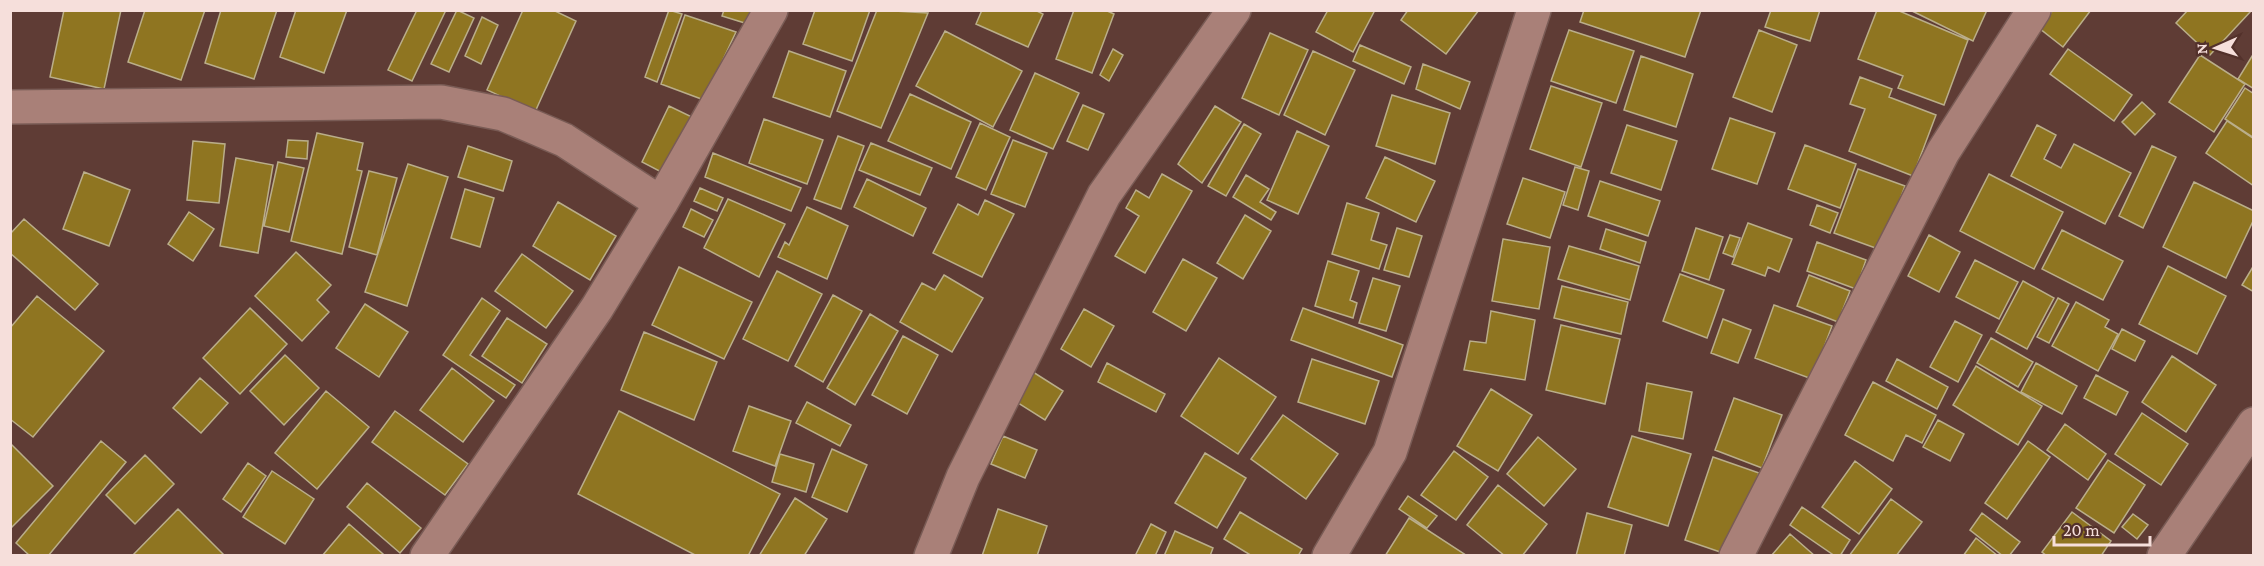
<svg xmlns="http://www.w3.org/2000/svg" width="2264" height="566" font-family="'Crimson Pro',serif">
  <rect width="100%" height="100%" fill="#5f3c35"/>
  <path fill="#8f7521" stroke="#baae8a" stroke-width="1.5" d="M 64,10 L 121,10 L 104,89 L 50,77 Z
    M 145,10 L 205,10 L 181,80 L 128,62 Z
    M 221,10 L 277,10 L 254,79 L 205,63 Z
    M 296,10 L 347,10 L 324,73 L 280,57 Z
    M 417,10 L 446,10 L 412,81 L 388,70 Z
    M 457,10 L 474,18 L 449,72 L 431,64 Z
    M 523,10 L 553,10 L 576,21 L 535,112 L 487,90 Z
    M 669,10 L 682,14 L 657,82 L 645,77 Z
    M 724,10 L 752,10 L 748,24 L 722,16 Z
    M 815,10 L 870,10 L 852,61 L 803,44 Z
    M 877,10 L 928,13 L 881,128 L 837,111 Z
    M 982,10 L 1035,10 L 1043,14 L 1028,47 L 976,24 Z
    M 1074,10 L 1105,10 L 1114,14 L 1092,73 L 1056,59 Z
    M 1328,10 L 1375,10 L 1353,52 L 1316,32 Z
    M 1408,10 L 1479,10 L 1446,54 L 1401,20 Z
    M 1584,10 L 1701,10 L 1685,57 L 1580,22 Z
    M 1771,10 L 1820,10 L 1810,41 L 1765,27 Z
    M 1877,10 L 1897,10 L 1968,40 L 1944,105 L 1898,88 L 1903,76 L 1858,59 Z
    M 1910,10 L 1987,10 L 1973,41 Z
    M 2053,10 L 2091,10 L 2063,47 L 2039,28 Z
    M 2188,10 L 2252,10 L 2210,55 L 2176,23 Z
    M 685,15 L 736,32 L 704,100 L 661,84 Z
    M 482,17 L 498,25 L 481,64 L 465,56 Z
    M 1569,30 L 1634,51 L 1616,103 L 1551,81 Z
    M 1759,30 L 1797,45 L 1772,112 L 1733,97 Z
    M 945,31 L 1022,71 L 993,127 L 916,86 Z
    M 1270,33 L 1308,50 L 1279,115 L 1242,98 Z
    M 1360,45 L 1411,67 L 1404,84 L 1353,61 Z
    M 1113,49 L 1123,55 L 1109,81 L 1100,75 Z
    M 2068,49 L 2132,95 L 2114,121 L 2050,74 Z
    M 789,51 L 846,71 L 830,117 L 773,97 Z
    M 1313,51 L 1355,70 L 1325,135 L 1284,115 Z
    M 2254,53 L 2254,89 L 2238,79 Z
    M 2200,55 L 2245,84 L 2214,132 L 2169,102 Z
    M 1641,56 L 1693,74 L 1676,127 L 1624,110 Z
    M 1423,64 L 1470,82 L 1460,109 L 1416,89 Z
    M 1035,73 L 1079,93 L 1053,149 L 1010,130 Z
    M 1860,77 L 1892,89 L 1889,97 L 1936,115 L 1913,176 L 1849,151 L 1865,109 L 1850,104 Z
    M 1551,86 L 1602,103 L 1581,167 L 1530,149 Z
    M 2245,88 L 2254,94 L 2254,138 L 2225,119 Z
    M 910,94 L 971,122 L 951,169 L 888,141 Z
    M 1392,95 L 1450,113 L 1435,164 L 1376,146 Z
    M 2142,102 L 2155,114 L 2135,135 L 2122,122 Z
    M 1083,105 L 1104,114 L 1088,150 L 1067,141 Z
    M 669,106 L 694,118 L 667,175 L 642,162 Z
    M 1215,106 L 1241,122 L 1202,183 L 1178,164 Z
    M 1730,118 L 1775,133 L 1757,184 L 1712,169 Z
    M 764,119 L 823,140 L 807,184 L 749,163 Z
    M 2227,121 L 2254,139 L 2254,186 L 2206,153 Z
    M 980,123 L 1010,137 L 986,190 L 956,177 Z
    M 1244,124 L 1261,134 L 1226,196 L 1208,186 Z
    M 1627,125 L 1677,141 L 1661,190 L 1611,173 Z
    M 2037,125 L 2056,135 L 2044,159 L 2061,168 L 2074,144 L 2131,173 L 2105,224 L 2011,176 Z
    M 1297,131 L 1329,146 L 1298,214 L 1267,200 Z
    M 317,133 L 363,143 L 357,170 L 362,171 L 342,254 L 291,241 Z
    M 838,136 L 864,146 L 841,209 L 814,199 Z
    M 288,140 L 308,141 L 307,159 L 286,157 Z
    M 1013,140 L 1047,153 L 1025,207 L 991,194 Z
    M 193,141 L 225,144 L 219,203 L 187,200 Z
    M 871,143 L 932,168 L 920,195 L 859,170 Z
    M 1805,145 L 1856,164 L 1840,208 L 1788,189 Z
    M 468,146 L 512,161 L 503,191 L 458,177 Z
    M 2152,146 L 2176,157 L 2143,228 L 2119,216 Z
    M 713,153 L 801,188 L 791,211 L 705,177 Z
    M 1385,157 L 1435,181 L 1416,222 L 1366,198 Z
    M 236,158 L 273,165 L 258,253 L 220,246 Z
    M 278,162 L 304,168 L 289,232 L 264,226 Z
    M 408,164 L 448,177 L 407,306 L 365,292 Z
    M 1575,167 L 1589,171 L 1578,210 L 1563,205 Z
    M 1858,169 L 1905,186 L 1881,250 L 1834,233 Z
    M 369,171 L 397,178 L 377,255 L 349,247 Z
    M 84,172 L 130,190 L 109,246 L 63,229 Z
    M 1162,174 L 1192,191 L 1145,273 L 1115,256 L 1139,216 L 1126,208 L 1136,190 L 1149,198 Z
    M 1989,174 L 2063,212 L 2034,269 L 1960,231 Z
    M 1246,175 L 1269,189 L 1260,202 L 1276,212 L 1271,220 L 1233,197 Z
    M 1523,178 L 1565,192 L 1550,238 L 1507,224 Z
    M 867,179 L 926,208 L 913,236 L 854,207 Z
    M 1600,181 L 1660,201 L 1648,236 L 1588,216 Z
    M 2194,182 L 2254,211 L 2254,219 L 2226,278 L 2163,247 Z
    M 700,188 L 723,198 L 717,211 L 694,201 Z
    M 465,189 L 494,198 L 480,247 L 451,238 Z
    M 728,199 L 785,224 L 759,277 L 704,248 Z
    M 985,200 L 1014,214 L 982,277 L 933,253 L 958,204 L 978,215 Z
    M 558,202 L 616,236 L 590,280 L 533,246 Z
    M 1347,203 L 1379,213 L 1371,240 L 1387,245 L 1379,269 L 1332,254 Z
    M 1817,205 L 1838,213 L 1830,233 L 1810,225 Z
    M 807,207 L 848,226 L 827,279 L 778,257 L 785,242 L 789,245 Z
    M 691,209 L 713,220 L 704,237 L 683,227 Z
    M 189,212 L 214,229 L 193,261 L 168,244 Z
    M 1245,215 L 1271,231 L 1243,279 L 1217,263 Z
    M 24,219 L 98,284 L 75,310 L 10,253 L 10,234 Z
    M 1748,223 L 1792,239 L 1779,272 L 1768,267 L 1765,276 L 1732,264 Z
    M 1397,228 L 1422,236 L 1409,277 L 1384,270 Z
    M 1696,228 L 1723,237 L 1709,280 L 1682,271 Z
    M 1606,229 L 1646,242 L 1640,263 L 1600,249 Z
    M 2062,230 L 2123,261 L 2103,300 L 2042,269 Z
    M 1730,235 L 1740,238 L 1733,257 L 1723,253 Z
    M 1929,235 L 1960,252 L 1939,292 L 1908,276 Z
    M 1503,239 L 1550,247 L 1539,309 L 1492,301 Z
    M 1817,242 L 1866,260 L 1856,289 L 1807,271 Z
    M 1569,246 L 1639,266 L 1630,300 L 1558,279 Z
    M 296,252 L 331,285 L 317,300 L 329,312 L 302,341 L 255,296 Z
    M 522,254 L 573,291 L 546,328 L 495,291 Z
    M 1183,259 L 1217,278 L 1186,331 L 1153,312 Z
    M 1975,260 L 2018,282 L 1999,319 L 1956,297 Z
    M 1328,261 L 1359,271 L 1350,300 L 1357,303 L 1353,318 L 1315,306 Z
    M 2254,265 L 2254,292 L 2242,285 Z
    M 2168,266 L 2226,296 L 2197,354 L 2139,324 Z
    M 679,267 L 752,302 L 724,359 L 652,325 Z
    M 777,271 L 822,294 L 788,361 L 743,339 Z
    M 1680,274 L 1724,290 L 1707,338 L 1663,321 Z
    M 944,275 L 983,298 L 952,352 L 900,322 L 922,283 L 935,290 Z
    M 1809,275 L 1850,291 L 1838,322 L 1797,306 Z
    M 1373,278 L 1400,286 L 1386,331 L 1359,323 Z
    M 2023,281 L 2054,298 L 2027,349 L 1996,332 Z
    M 1562,286 L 1628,302 L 1621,334 L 1554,318 Z
    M 833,295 L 862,311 L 823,382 L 795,366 Z
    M 37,296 L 104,351 L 33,437 L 10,419 L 10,328 Z
    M 482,298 L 500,311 L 470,355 L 515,385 L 506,398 L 443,355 Z
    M 2058,298 L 2069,304 L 2049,343 L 2037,337 Z
    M 2076,302 L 2109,320 L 2105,327 L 2118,334 L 2098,371 L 2052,346 Z
    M 365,304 L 408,332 L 379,377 L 336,348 Z
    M 1774,305 L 1832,326 L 1812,379 L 1755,358 Z
    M 250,308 L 287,344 L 240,394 L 203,358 Z
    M 1303,308 L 1403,345 L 1392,377 L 1291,340 Z
    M 1084,309 L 1114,326 L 1091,367 L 1061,349 Z
    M 1491,311 L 1535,320 L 1525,380 L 1464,370 L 1470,341 L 1486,343 Z
    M 870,314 L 898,331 L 855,405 L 827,388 Z
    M 507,318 L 547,344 L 522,383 L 482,356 Z
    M 1723,319 L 1751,330 L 1738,363 L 1711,353 Z
    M 1955,321 L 1982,335 L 1958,382 L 1930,367 Z
    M 1561,325 L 1620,339 L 1605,404 L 1546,390 Z
    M 2122,329 L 2145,341 L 2135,361 L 2112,349 Z
    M 644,332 L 717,362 L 694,420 L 621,390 Z
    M 903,336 L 938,355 L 907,414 L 872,395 Z
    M 1991,338 L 2033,362 L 2018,387 L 1977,363 Z
    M 285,355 L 319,388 L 284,425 L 250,391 Z
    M 2172,356 L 2216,385 L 2186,432 L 2142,402 Z
    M 1219,358 L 1276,397 L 1238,454 L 1181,416 Z
    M 1312,359 L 1379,381 L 1365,424 L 1298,402 Z
    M 1897,359 L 1948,387 L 1937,409 L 1886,381 Z
    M 1107,363 L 1165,394 L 1156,412 L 1098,382 Z
    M 2036,363 L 2077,386 L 2062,414 L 2021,392 Z
    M 1976,366 L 2042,406 L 2018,445 L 1953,405 Z
    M 452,368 L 494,401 L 463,442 L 420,410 Z
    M 1033,372 L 1063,391 L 1045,420 L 1015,401 Z
    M 2096,375 L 2128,392 L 2116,415 L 2084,398 Z
    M 200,378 L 228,403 L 201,433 L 173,408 Z
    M 1873,382 L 1936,415 L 1922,443 L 1906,435 L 1893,461 L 1845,435 Z
    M 1647,383 L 1692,392 L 1683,439 L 1639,431 Z
    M 1491,389 L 1532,415 L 1498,471 L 1457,446 Z
    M 326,391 L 369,427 L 317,489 L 275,453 Z
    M 1734,398 L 1782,415 L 1762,468 L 1715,450 Z
    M 807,402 L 851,425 L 840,446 L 796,423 Z
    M 749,406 L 791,421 L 775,466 L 733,451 Z
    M 395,411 L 468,464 L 445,495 L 372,442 Z
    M 619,411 L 780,494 L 748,556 L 697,556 L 578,494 Z
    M 2142,413 L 2188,444 L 2161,485 L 2115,454 Z
    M 1283,415 L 1338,454 L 1306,499 L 1251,459 Z
    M 1938,420 L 1964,434 L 1950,461 L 1923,447 Z
    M 2065,424 L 2106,454 L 2088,480 L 2047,450 Z
    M 1003,436 L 1037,450 L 1025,478 L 991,464 Z
    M 1632,436 L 1691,454 L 1668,526 L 1608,507 Z
    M 1538,437 L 1576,469 L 1544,506 L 1507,474 Z
    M 101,441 L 126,462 L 48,556 L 30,556 L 16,543 Z
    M 2028,441 L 2050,457 L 2007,519 L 1985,503 Z
    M 12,445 L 53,486 L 10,529 L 10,447 Z
    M 832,449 L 867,465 L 847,512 L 812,497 Z
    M 1454,451 L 1488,477 L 1456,520 L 1421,495 Z
    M 1205,453 L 1246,478 L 1217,528 L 1175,503 Z
    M 780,454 L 814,464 L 806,492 L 772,482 Z
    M 145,455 L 174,484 L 135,524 L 106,495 Z
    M 1713,457 L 1759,473 L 1732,556 L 1685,540 Z
    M 2108,460 L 2145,485 L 2114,533 L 2076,508 Z
    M 1855,461 L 1892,489 L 1859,534 L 1822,507 Z
    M 248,463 L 266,476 L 241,512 L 223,499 Z
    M 272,471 L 314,499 L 285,544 L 243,517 Z
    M 367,483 L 421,528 L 400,553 L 347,507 Z
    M 1498,485 L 1547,524 L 1522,556 L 1505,556 L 1467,525 Z
    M 1408,496 L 1437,516 L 1427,528 L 1399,509 Z
    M 795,498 L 827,519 L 804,556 L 759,556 Z
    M 1891,499 L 1922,522 L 1896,556 L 1849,556 Z
    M 1802,507 L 1850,540 L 1840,556 L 1835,556 L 1790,525 Z
    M 178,509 L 225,556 L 132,556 Z
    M 998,509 L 1047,526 L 1037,556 L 982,556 Z
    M 1240,512 L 1302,549 L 1298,556 L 1252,556 L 1224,539 Z
    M 2072,512 L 2111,541 L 2101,556 L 2047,556 L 2042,552 Z
    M 1587,513 L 1632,525 L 1624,556 L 1576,556 Z
    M 1982,513 L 2020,542 L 2009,556 L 2003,556 L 1970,530 Z
    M 2133,514 L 2148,525 L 2137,539 L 2122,527 Z
    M 1409,518 L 1466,555 L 1465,556 L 1385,556 Z
    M 349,524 L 383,554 L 382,556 L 322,556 Z
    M 1151,524 L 1166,532 L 1155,556 L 1135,556 Z
    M 1175,531 L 1213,548 L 1210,556 L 1164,556 Z
    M 1790,534 L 1815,556 L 1771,556 Z
    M 1976,538 L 1998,556 L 1963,556 Z"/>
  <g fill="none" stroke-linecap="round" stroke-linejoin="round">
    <g stroke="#795b55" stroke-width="36">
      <path id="minor" d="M 10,107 L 441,102 L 503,114 L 564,140 L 661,203
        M 427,556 L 597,308 L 661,203 L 771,10
        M 931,556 L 963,477 L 1104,195 L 1234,10
        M 1329,556 L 1390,452 L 1534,10
        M 1736,556 L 1943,152 L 2034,10
        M 2164,556 L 2254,424"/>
    </g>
    <use href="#minor" stroke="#a98078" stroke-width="33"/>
  </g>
  <rect width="2264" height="566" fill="none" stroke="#f6dfdb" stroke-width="24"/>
  <g transform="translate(2216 48) rotate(267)" stroke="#53312b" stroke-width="4.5" paint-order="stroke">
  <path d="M0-4.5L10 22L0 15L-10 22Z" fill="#f6dfdb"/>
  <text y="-9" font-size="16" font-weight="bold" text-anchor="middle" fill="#f6dfdb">N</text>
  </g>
  <path d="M2054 536v9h96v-9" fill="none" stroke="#f6dfdb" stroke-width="3"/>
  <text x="2063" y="536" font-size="18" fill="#f6dfdb" stroke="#53312b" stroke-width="4.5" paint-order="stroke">20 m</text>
</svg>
